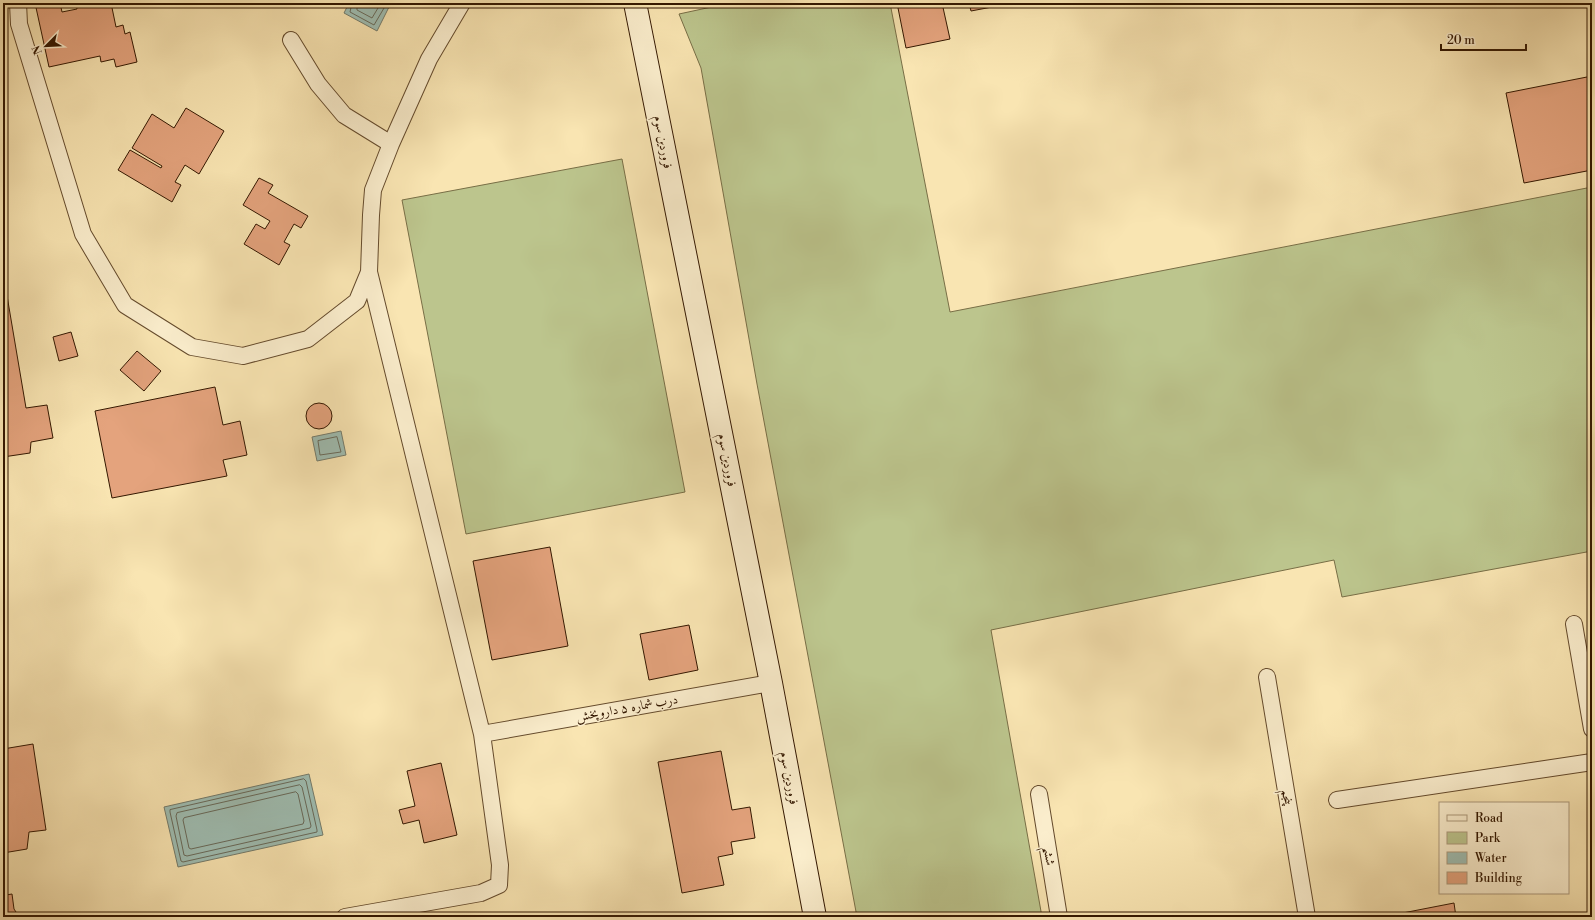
<svg xmlns="http://www.w3.org/2000/svg" width="1595" height="920" font-family="'Libre Bodoni',Amiri,serif">
  <rect width="100%" height="100%" fill="#f9e5b2"/>
  <filter id="stains"><feTurbulence type="fractalNoise" baseFrequency=".005" numOctaves="4"/><feColorMatrix values="0 0 0 0 .2 0 0 0 0 .09 0 0 0 0 .02 0 0 0 .5 -.17"/></filter>
  <radialGradient id="worn" r=".72"><stop offset=".6" stop-color="#630" stop-opacity="0"/><stop offset="1" stop-color="#630" stop-opacity=".3"/></radialGradient>
  <path fill="#bcc58d" stroke="#786e46" d="M 730,3 L 890,3 L 950,312 L 1592,187 L 1592,551 L 1342,597 L 1334,560 L 991,630 L 1042,917 L 857,917 L 757,384 L 701,68 L 679,14 Z
    M 622,159 L 685,492 L 466,534 L 402,200 Z"/>
  <path fill="#9fbeb3" stroke="#747b6b" d="M 349,3 L 391,3 L 377,31 L 344,13 Z
    M 341,431 L 346,455 L 317,461 L 312,437 Z
    M 309,774 L 323,835 L 178,867 L 164,807 Z"/>
  <g fill="none" stroke-linecap="round" stroke-linejoin="round">
    <path stroke="#696a5a" stroke-width="1" d="M 352,3 L 350,12 L 374,25 L 387,3
      M 357,3 L 357,10 L 372,18 L 381,3
      M 337,437 L 341,452 L 320,455 L 318,441 Z
      M 304,779 L 306,781 L 317,830 L 317,832 L 183,862 L 181,861 L 170,812 L 170,810 Z
      M 300,785 L 302,787 L 311,826 L 310,828 L 187,856 L 184,855 L 176,816 L 177,813 Z
      M 296,792 L 298,794 L 304,821 L 303,824 L 191,849 L 189,848 L 183,820 L 184,818 Z"/>
  </g>
  <path fill="#e4a37d" stroke="#331700" d="M 35,3 L 60,3 L 62,12 L 77,9 L 76,3 L 111,3 L 116,27 L 123,25 L 125,34 L 130,32 L 137,62 L 116,67 L 114,59 L 101,62 L 100,56 L 49,67 Z
    M 897,3 L 942,3 L 950,39 L 906,48 Z
    M 969,3 L 1013,3 L 971,11 Z
    M 1592,76 L 1592,170 L 1524,183 L 1506,93 Z
    M 186,108 L 224,131 L 199,174 L 185,165 L 175,182 L 181,185 L 172,202 L 118,170 L 130,150 L 161,168 L 162,166 L 132,148 L 152,114 L 174,128 Z
    M 259,178 L 273,185 L 268,193 L 308,216 L 301,228 L 294,224 L 284,242 L 290,245 L 279,265 L 244,244 L 256,224 L 265,229 L 270,221 L 243,205 Z
    M 3,272 L 26,408 L 47,405 L 53,438 L 31,442 L 30,453 L 3,457 Z
    M 71,332 L 78,356 L 59,361 L 53,337 Z
    M 137,351 L 161,371 L 144,391 L 120,370 Z
    M 215,387 L 223,425 L 240,421 L 247,455 L 223,460 L 227,476 L 112,498 L 95,411 Z
    M306 416a13 13 0 1 1 26 0a13 13 0 1 1-26 0Z
    M 550,547 L 568,646 L 492,660 L 473,561 Z
    M 689,625 L 698,670 L 649,680 L 640,634 Z
    M 33,744 L 46,830 L 29,832 L 27,849 L 3,853 L 3,749 Z
    M 721,751 L 732,810 L 750,807 L 755,838 L 731,842 L 733,854 L 718,857 L 724,885 L 682,893 L 658,762 Z
    M 441,763 L 457,835 L 424,843 L 419,820 L 403,824 L 399,810 L 415,806 L 407,771 Z
    M 3,878 L 6,895 L 12,894 L 14,909 L 18,915 L 33,913 L 33,917 L 3,917 Z
    M 1454,903 L 1456,917 L 1382,917 Z"/>
  <g fill="none" stroke-linecap="round" stroke-linejoin="round">
    <g stroke="#644a2c" stroke-width="18">
      <path id="lane" d="M 18,3 L 19,24 L 83,234 L 125,305 L 192,347 L 243,356 L 308,339 L 357,301 L 369,272 L 371,215 L 373,190 L 391,144 L 429,59 L 462,3
        M 291,40 L 318,84 L 344,115 L 391,144
        M 1574,624 L 1592,729
        M 1267,677 L 1307,917
        M 482,734 L 771,683
        M 1039,794 L 1059,917
        M 1337,800 L 1592,762
        M 345,917 L 481,893 L 499,885 L 500,865 L 482,734 L 369,272"/>
    </g>
    <g stroke="#331700" stroke-width="24">
      <path id="secondary" d="M 635,3 L 771,683 L 815,917"/>
    </g>
    <use href="#lane" stroke="#fbeecd" stroke-width="16"/>
    <use href="#secondary" stroke="#fbeecd" stroke-width="22"/>
  </g>
  <g text-anchor="middle" dominant-baseline="central" stroke-width="3" stroke-linejoin="round" paint-order="stroke">
    <g font-size="13" fill="#331700" stroke="#fbeecd">
      <text transform="translate(663 142) rotate(79)">فروردین سوم</text>
      <text transform="translate(727 460) rotate(79)">فروردین سوم</text>
      <text transform="translate(627 708) rotate(-10)">درب شماره ۵ داروپخش</text>
      <text transform="translate(789 778) rotate(79)">فروردین سوم</text>
      <text transform="translate(1287 797) rotate(81)">پنجم</text>
      <text transform="translate(1049 856) rotate(81)">ششم</text>
    </g>
  </g>
  <rect width="1595" height="920" fill="none" stroke="#f9e5b2" stroke-width="16"/>
  <rect x="4" y="4" width="1587" height="912" fill="none" stroke="#331700" stroke-width="2"/>
  <rect x="8" y="8" width="1579" height="904" fill="none" stroke="#331700"/>
  <rect x="1439" y="802" width="130" height="92" fill="#fbeecd" stroke="#ab987b"/>
  <rect x="1447" y="815" width="20" height="6" fill="#fbeecd" stroke="#ab987b"/>
  <text x="1475" y="822" font-size="12" fill="#331700">Road</text>
  <rect x="1447" y="832" width="20" height="12" fill="#bcc58d" stroke="#ab987b"/>
  <text x="1475" y="842" font-size="12" fill="#331700">Park</text>
  <rect x="1447" y="852" width="20" height="12" fill="#9fbeb3" stroke="#ab987b"/>
  <text x="1475" y="862" font-size="12" fill="#331700">Water</text>
  <rect x="1447" y="872" width="20" height="12" fill="#e4a37d" stroke="#ab987b"/>
  <text x="1475" y="882" font-size="12" fill="#331700">Building</text>
  <g transform="translate(46 46) rotate(246)" stroke="#fbeecd" stroke-width="3" paint-order="stroke">
  <path d="M0-3L7 15L0 10L-7 15Z" fill="#331700"/>
  <text y="-6" font-size="11" font-weight="bold" text-anchor="middle" fill="#331700">N</text>
  </g>
  <path d="M1441 44v6h85v-6" fill="none" stroke="#331700" stroke-width="2"/>
  <text x="1447" y="44" font-size="12" fill="#331700" stroke="#fbeecd" stroke-width="3" paint-order="stroke">20 m</text>
  <rect width="100%" height="100%" filter="url(#stains)"/>
  <rect width="100%" height="100%" fill="url(#worn)"/>
</svg>
